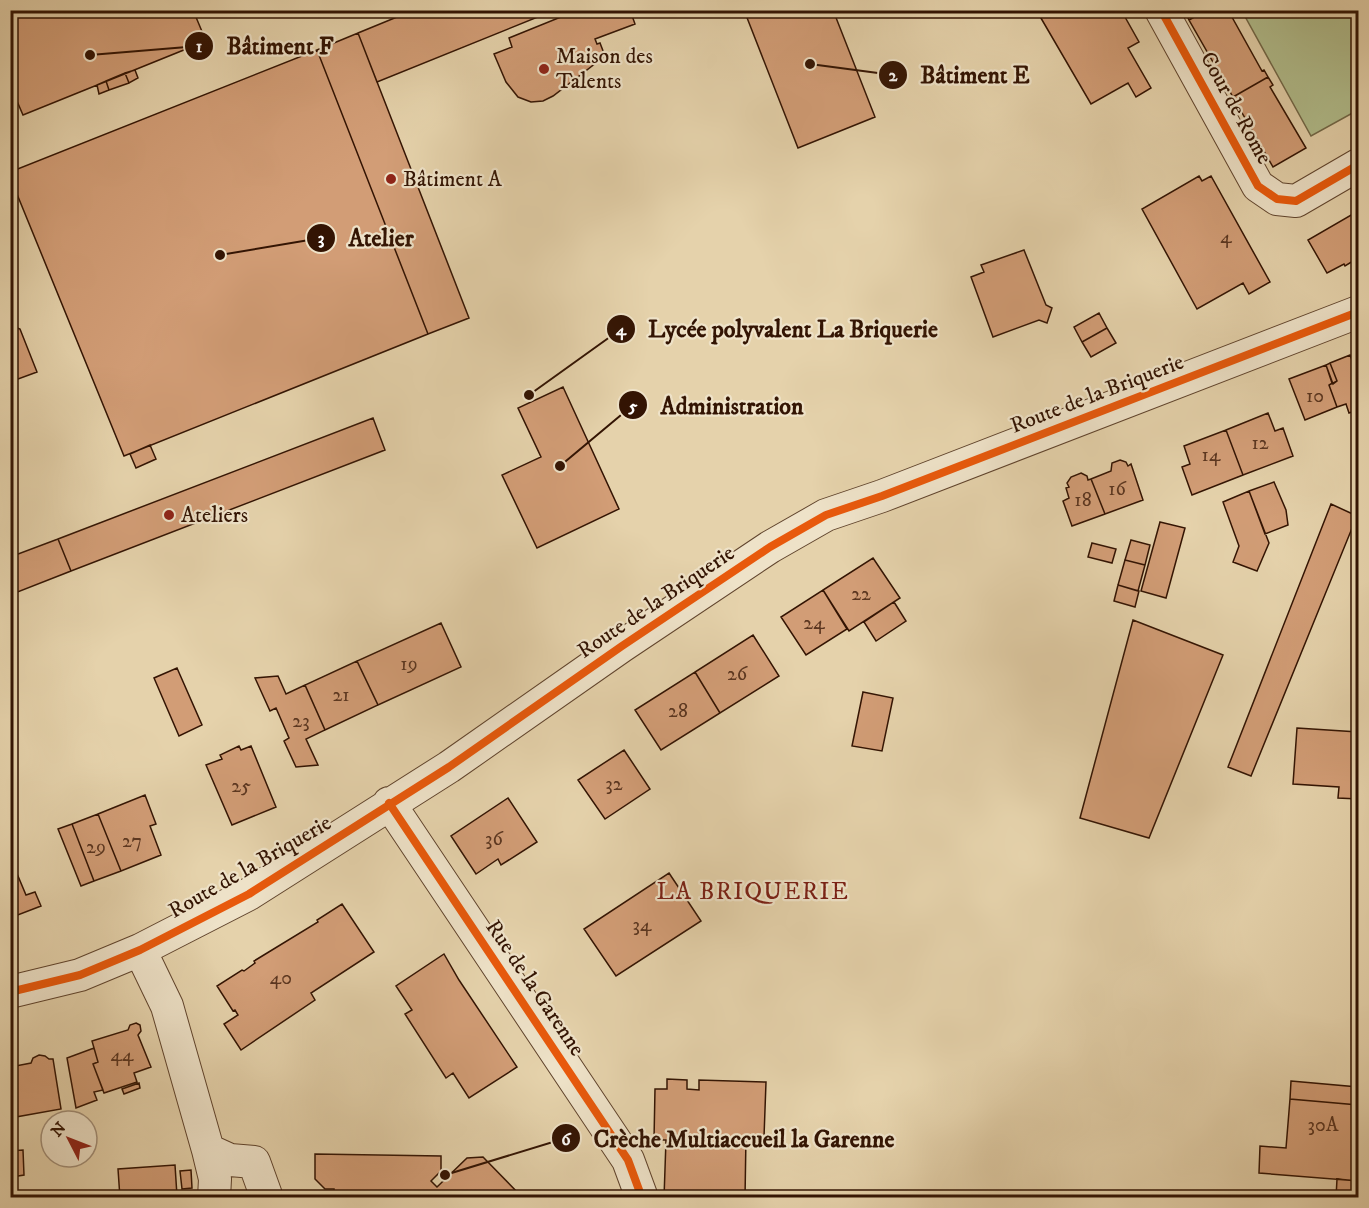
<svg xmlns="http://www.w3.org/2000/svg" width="1369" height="1208" font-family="'IM FELL DW Pica',serif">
  <rect width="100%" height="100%" fill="#e5d2ab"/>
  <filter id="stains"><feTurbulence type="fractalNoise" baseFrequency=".00333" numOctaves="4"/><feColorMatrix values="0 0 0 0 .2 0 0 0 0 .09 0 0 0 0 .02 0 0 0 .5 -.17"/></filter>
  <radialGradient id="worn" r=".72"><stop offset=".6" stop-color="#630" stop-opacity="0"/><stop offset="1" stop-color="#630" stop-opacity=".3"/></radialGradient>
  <path fill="#b1bd8c" stroke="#726848" stroke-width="1.5" d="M 1242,11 L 1352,11 L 1358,26 L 1358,110 L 1311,136 Z"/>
  <path fill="#d29d76" stroke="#331403" stroke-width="1.5" d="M 18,10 L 193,10 L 206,41 L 23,115 L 10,85 L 10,14 Z
    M 414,10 L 468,10 L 469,14 L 478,10 L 555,10 L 377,82 L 358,33 Z
    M 578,10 L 630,10 L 635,24 L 595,39 L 597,44 L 600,43 L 605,56 L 553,96 L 543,101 L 531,102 L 518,97 L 506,82 L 494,54 L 512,47 L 509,38 Z
    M 744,10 L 833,10 L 875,117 L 798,148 Z
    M 1041,10 L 1121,10 L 1139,42 L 1128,48 L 1151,88 L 1136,97 L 1128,83 L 1091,104 L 1038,13 Z
    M 1184,10 L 1207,10 L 1189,20 Z
    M 1207,10 L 1228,10 L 1262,71 L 1264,70 L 1268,77 L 1233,97 L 1189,20 Z
    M 358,33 L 469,318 L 428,334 L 317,50 Z
    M 317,50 L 428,334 L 124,456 L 10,177 L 10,172 Z
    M 135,70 L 138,78 L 129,83 L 125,73 Z
    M 125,73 L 129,83 L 109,90 L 106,81 Z
    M 1268,77 L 1273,85 L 1270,87 L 1306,148 L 1273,167 L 1233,97 Z
    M 106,81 L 109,90 L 99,94 L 97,85 Z
    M 1199,176 L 1202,181 L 1211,176 L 1270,282 L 1249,294 L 1243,283 L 1197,309 L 1142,209 Z
    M 1358,211 L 1358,258 L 1345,266 L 1344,264 L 1327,273 L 1308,240 Z
    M 1024,250 L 1046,305 L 1052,308 L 1047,323 L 1039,320 L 993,337 L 971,277 L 984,272 L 981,265 Z
    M 1099,313 L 1107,328 L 1082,342 L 1074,327 Z
    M 10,325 L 20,329 L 37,372 L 10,382 Z
    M 1107,328 L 1116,343 L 1091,357 L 1082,342 Z
    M 1350,355 L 1352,360 L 1358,358 L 1358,410 L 1349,413 L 1346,404 L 1337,407 L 1329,385 L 1337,381 L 1330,363 Z
    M 1330,363 L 1337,381 L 1333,384 L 1326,365 Z
    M 1326,365 L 1332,383 L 1329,385 L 1337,407 L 1305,420 L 1289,379 Z
    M 563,387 L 619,509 L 537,548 L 502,475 L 541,457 L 518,408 Z
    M 1268,413 L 1275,431 L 1283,428 L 1293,456 L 1243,475 L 1226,430 Z
    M 373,418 L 385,450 L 71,571 L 58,539 Z
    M 1226,430 L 1243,475 L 1192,495 L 1182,467 L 1190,464 L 1184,446 Z
    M 150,445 L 156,459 L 136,468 L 130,454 Z
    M 1120,460 L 1126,462 L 1128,466 L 1131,464 L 1143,500 L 1105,514 L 1091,479 L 1111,471 L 1112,463 Z
    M 1081,473 L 1087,476 L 1088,480 L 1091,479 L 1105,514 L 1072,526 L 1063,501 L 1069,498 L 1066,488 L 1069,487 L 1067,483 L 1071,477 Z
    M 1274,482 L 1286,510 L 1288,525 L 1265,534 L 1249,491 Z
    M 1249,491 L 1269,543 L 1257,571 L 1233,562 L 1239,546 L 1223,502 Z
    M 1331,504 L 1357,516 L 1251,776 L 1228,767 Z
    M 1160,522 L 1185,528 L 1166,598 L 1141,591 Z
    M 58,539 L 71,571 L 10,595 L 10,557 Z
    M 1131,540 L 1150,545 L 1145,565 L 1125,560 Z
    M 1092,543 L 1116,549 L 1112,563 L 1088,557 Z
    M 873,558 L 900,598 L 849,631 L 823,590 Z
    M 1125,560 L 1145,565 L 1138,591 L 1118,585 Z
    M 1118,585 L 1139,591 L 1135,607 L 1114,601 Z
    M 823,590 L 847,629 L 806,655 L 781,617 Z
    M 894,602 L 906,621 L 876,641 L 864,622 Z
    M 1133,620 L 1223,655 L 1149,838 L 1080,818 Z
    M 441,623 L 461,667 L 378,705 L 357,661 Z
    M 753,635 L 779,676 L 720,713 L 695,672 Z
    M 357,661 L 378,705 L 325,730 L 305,685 Z
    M 177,668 L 202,725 L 179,736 L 154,678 Z
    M 695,672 L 720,713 L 661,750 L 635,710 Z
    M 278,676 L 286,694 L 305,685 L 325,730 L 306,739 L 318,765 L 296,767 L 284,741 L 289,738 L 276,708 L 270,711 L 255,678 Z
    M 863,692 L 893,698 L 882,751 L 852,746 Z
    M 1297,728 L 1358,732 L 1358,799 L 1338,798 L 1339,787 L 1293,784 Z
    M 239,746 L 241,750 L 251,746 L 276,807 L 232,825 L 206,765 L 222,759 L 220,755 Z
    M 624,750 L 650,789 L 605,819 L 578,780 Z
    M 145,795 L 156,824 L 150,826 L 161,855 L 121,871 L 98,814 Z
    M 508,798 L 537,842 L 501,865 L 498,859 L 476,874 L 451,836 Z
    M 98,814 L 121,871 L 94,881 L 72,824 Z
    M 72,824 L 94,881 L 81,886 L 58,829 Z
    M 10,857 L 26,895 L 35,892 L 41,906 L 10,918 Z
    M 669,873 L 701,921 L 616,976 L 584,929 Z
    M 342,904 L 374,952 L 311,993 L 315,1000 L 241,1050 L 224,1024 L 238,1015 L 235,1010 L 233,1011 L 217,986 L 242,970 L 244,971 L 255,963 L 254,961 L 318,922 L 317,920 Z
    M 444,954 L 459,980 L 517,1067 L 469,1098 L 453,1073 L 446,1078 L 405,1014 L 412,1010 L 396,986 Z
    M 136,1023 L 140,1025 L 141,1031 L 138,1035 L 151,1067 L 134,1073 L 137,1082 L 104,1093 L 93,1064 L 98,1062 L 92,1041 L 128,1030 L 130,1025 Z
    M 94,1048 L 98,1062 L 93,1064 L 103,1090 L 94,1092 L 97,1100 L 76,1108 L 67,1058 Z
    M 39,1055 L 45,1056 L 49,1059 L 53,1059 L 61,1109 L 10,1118 L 10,1067 L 31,1063 L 33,1058 Z
    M 667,1079 L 687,1080 L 687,1089 L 699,1090 L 699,1080 L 766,1082 L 764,1137 L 746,1136 L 745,1198 L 664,1198 L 666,1140 L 654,1140 L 655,1089 L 667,1089 Z
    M 1291,1081 L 1358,1087 L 1358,1105 L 1290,1099 Z
    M 139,1083 L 140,1088 L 124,1094 L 122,1089 Z
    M 1290,1099 L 1358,1105 L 1358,1181 L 1259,1173 L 1260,1146 L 1286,1148 Z
    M 23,1150 L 24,1175 L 12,1177 L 10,1151 Z
    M 315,1154 L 441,1156 L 441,1171 L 431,1181 L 437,1187 L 467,1158 L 483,1157 L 522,1197 L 334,1198 L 334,1189 L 325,1189 L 315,1179 Z
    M 175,1165 L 177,1196 L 120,1198 L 118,1169 Z
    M 191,1170 L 192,1188 L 182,1189 L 180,1171 Z
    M 1337,1179 L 1358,1181 L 1358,1198 L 1336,1198 Z
    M 120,1193 L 120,1198 L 50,1198 Z"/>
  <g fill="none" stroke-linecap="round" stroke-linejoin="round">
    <g stroke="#60442d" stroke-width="34">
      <path id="street" d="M 1161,10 L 1258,186 L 1277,199 L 1296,201 L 1358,165
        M 389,803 L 628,1160 L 642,1198
        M 140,950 L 167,1006 L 208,1150 L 215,1179 L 214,1198
        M 10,992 L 80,975 L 140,950 L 249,894 L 449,767 L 622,646 L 770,547 L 826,515 L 882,496 L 1358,312
        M 208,1150 L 230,1160 L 254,1162 L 267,1198"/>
    </g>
    <use href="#street" stroke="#eee2c8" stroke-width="32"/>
    <g stroke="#eee2c8" stroke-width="11">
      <path id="cycleway" d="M 1161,10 L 1258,186 L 1277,199 L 1296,201 L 1358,165
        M 389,803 L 628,1160 L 642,1198
        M 10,992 L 80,975 L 140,950 L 249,894 L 449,767 L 622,646 L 770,547 L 826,515 L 882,496 L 1358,312"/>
    </g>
    <use href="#cycleway" stroke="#e8590c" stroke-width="8"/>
  </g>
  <g fill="#8f2418" stroke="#eee2c8" stroke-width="2">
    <circle cx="544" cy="69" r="6"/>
    <circle cx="391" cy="179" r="6"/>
    <circle cx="169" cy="515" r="6"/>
  </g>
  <g text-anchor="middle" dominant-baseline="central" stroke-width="4.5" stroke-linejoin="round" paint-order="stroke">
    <g font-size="20" fill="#5b3620">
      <text x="1226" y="237">4</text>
      <text x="1315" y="396">10</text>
      <text x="1260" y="443">12</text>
      <text x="1211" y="455">14</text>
      <text x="1117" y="489">16</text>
      <text x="1083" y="500">18</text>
      <text x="861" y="594">22</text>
      <text x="814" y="623">24</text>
      <text x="409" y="664">19</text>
      <text x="737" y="674">26</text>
      <text x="341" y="695">21</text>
      <text x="678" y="711">28</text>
      <text x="301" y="721">23</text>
      <text x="614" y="784">32</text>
      <text x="241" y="786">25</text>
      <text x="494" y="839">36</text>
      <text x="132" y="841">27</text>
      <text x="96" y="847">29</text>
      <text x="642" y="925">34</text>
      <text x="281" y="978">40</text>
      <text x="122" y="1055">44</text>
      <text x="1323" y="1125">30A</text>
    </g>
    <g font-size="22" fill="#331403" stroke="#eee2c8" text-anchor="start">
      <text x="556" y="56">Maison des<tspan x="556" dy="25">Talents</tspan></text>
      <text x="403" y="179">Bâtiment A</text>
      <text x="181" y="515">Ateliers</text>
    </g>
    <g font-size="22" fill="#331403" stroke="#eee2c8">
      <text transform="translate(1236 108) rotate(61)">Cour de Rome</text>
      <text transform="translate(1097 394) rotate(-21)">Route de la Briquerie</text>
      <text transform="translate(656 602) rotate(-34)">Route de la Briquerie</text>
      <text transform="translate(250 867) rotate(-30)">Route de la Briquerie</text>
      <text transform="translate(535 988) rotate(56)">Rue de la Garenne</text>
    </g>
    <g font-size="24" letter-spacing="1.5" fill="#7a1f14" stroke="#eee2c8">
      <text x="753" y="892">LA BRIQUERIE</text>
    </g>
  </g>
  <path fill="none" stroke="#331403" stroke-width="2" d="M90 55L199 46M810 64L893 75M220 255L321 238M529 395L621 329M560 466L633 405M445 1175L566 1138"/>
  <g fill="#331403" stroke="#eee2c8" stroke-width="2">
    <circle cx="90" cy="55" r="6"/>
    <circle cx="810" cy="64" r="6"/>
    <circle cx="220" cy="255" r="6"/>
    <circle cx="529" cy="395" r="6"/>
    <circle cx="560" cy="466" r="6"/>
    <circle cx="445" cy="1175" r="6"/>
    <circle cx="199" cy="46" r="15"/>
    <circle cx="893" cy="75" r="15"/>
    <circle cx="321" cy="238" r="15"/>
    <circle cx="621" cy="329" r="15"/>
    <circle cx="633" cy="405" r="15"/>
    <circle cx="566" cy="1138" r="15"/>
  </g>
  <g font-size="18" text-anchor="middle" font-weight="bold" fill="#fff">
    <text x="199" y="52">1</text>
    <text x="893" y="81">2</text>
    <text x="321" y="244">3</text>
    <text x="621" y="335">4</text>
    <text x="633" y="412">5</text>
    <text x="566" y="1145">6</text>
  </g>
  <g font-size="24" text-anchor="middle" font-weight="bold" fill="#331403" stroke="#eee2c8" stroke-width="4.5" stroke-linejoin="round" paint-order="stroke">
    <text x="280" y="54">Bâtiment F</text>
    <text x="975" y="83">Bâtiment E</text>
    <text x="381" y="246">Atelier</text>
    <text x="793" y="337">Lycée polyvalent La Briquerie</text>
    <text x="732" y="414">Administration</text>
    <text x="744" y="1147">Crèche Multiaccueil la Garenne</text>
  </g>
  <rect width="1369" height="1208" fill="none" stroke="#e5d2ab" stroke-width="36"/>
  <rect x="12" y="12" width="1345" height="1184" fill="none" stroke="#331403" stroke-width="3"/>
  <rect x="18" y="18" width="1333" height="1172" fill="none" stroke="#331403" stroke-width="1.5"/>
  <g transform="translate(69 1139) rotate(312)"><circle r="28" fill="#eee2c8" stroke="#a39079" stroke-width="1.5"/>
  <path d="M0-4.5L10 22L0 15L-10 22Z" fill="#8f2418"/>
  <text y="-9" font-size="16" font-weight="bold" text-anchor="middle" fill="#331403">N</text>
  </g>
  <rect width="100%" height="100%" filter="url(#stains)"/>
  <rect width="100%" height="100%" fill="url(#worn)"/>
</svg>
